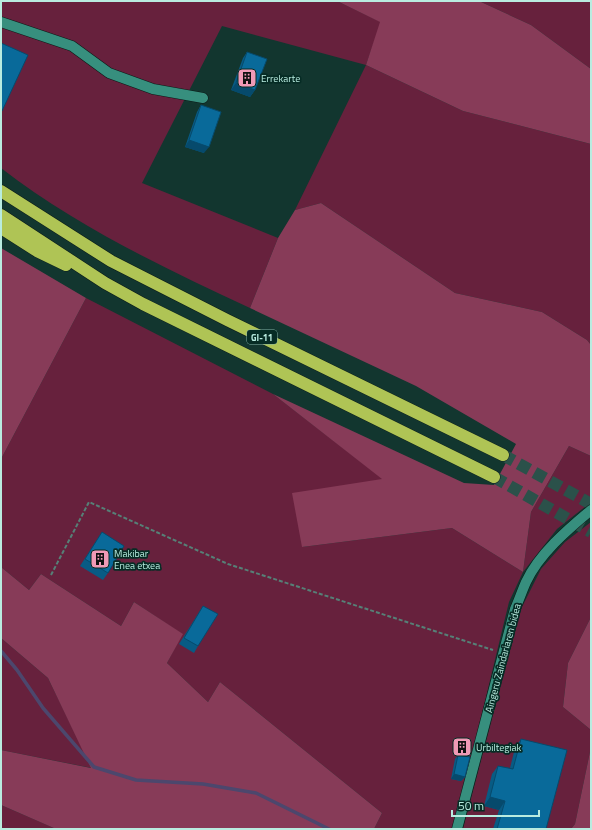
<svg xmlns="http://www.w3.org/2000/svg" width="592" height="830" font-family="'Titillium Web',sans-serif">
  <rect width="100%" height="100%" fill="#12362f"/>
  <path fill="#67213d" d="M 1,1 L 337,1 L 381,22 L 366,65 L 463,111 L 591,144 L 591,345 L 587,340 L 542,312 L 455,293 L 321,203 L 295,210 L 366,65 L 222,26 L 142,183 L 278,238 L 250,308 C 164,268 76,226 1,168 Z
    M 479,1 L 591,1 L 591,69 L 531,25 Z
    M 86,298 L 273,394 L 383,479 L 302,547 L 452,528 L 523,572 L 531,512 L 569,446 L 591,456 L 591,502 L 557,529 L 523,572 L 509,602 L 454,829 L 374,829 L 382,813 L 220,682 L 208,702 L 167,663 L 182,634 L 134,602 L 121,626 L 41,574 L 29,590 L 1,567 L 1,459 Z
    M 591,522 L 591,617 L 568,663 L 563,707 L 591,730 L 591,747 L 575,824 L 571,829 L 463,829 L 521,609 L 541,569 L 565,542 Z
    M 1,638 L 48,678 L 92,768 L 1,750 Z
    M 1,805 L 54,828 L 56,829 L 1,829 Z"/>
  <path fill="#873b58" d="M 337,1 L 479,1 L 531,25 L 591,69 L 591,144 L 463,111 L 366,65 L 380,22 Z
    M 321,203 L 455,293 L 542,312 L 587,340 L 591,345 L 591,456 L 569,446 L 531,512 L 523,572 L 452,528 L 302,547 L 292,493 L 382,479 L 273,394 L 464,483 L 494,485 L 516,444 L 416,386 L 250,308 L 278,238 L 295,210 Z
    M 1,248 L 86,298 L 1,459 Z
    M 1,567 L 29,590 L 41,574 L 121,626 L 134,602 L 183,634 L 167,663 L 208,702 L 220,682 L 382,813 L 374,829 L 56,829 L 1,805 L 1,750 L 91,768 L 48,678 L 1,638 Z
    M 591,617 L 591,730 L 563,707 L 568,663 Z
    M 591,747 L 591,829 L 571,829 L 575,824 Z"/>
  <g fill="none" stroke-linecap="round" stroke-linejoin="round">
    <path stroke="#4c476d" stroke-width="3.5" d="M 1,651 L 17,670 L 43,708 L 94,767 L 136,780 L 203,784 L 256,793 L 329,829"/>
    <path stroke="#2b514a" stroke-width="12" stroke-dasharray="12 6" stroke-linecap="butt" d="M 503,455 L 591,504
      M 494,477 L 591,532"/>
    <g stroke="#0b1a17" stroke-width="11">
      <path id="minor" d="M 1,22 L 72,46 L 109,73 L 153,89 L 203,98
        M 457,829 L 515,609 C 519,600 522,591 526,582 C 539,554 567,530 591,510"/>
    </g>
    <g stroke="#0b1a17" stroke-width="13">
      <path id="highway" d="M 1,191 L 111,261 L 227,320 L 503,455
        M 1,215 L 105,283 L 143,304 L 494,477
        M 1,228 L 37,251 L 66,265"/>
    </g>
    <path stroke="#568077" stroke-width="2" stroke-dasharray="4 2" stroke-linecap="butt" d="M 51,575 L 89,502 L 228,564 L 493,650"/>
    <use href="#minor" stroke="#378f7e" stroke-width="10"/>
    <use href="#highway" stroke="#afc455" stroke-width="12"/>
  </g>
  <path fill="#085b84" d="M 247,52 L 255,90 L 250,97 L 231,90 L 243,58 Z
    M 201,105 L 204,153 L 185,147 L 197,112 Z
    M 102,532 L 108,573 L 103,580 L 80,566 Z
    M 203,606 L 198,646 L 194,653 L 179,644 Z
    M 521,739 L 546,829 L 493,829 L 499,810 L 484,806 L 492,774 L 498,766 L 510,768 L 515,748 Z
    M 458,755 L 465,777 L 461,781 L 451,779 L 455,759 Z"/>
  <path fill="#064a6c" d="M 236,83 L 255,90 L 250,97 L 231,90 Z
    M 189,140 L 209,147 L 204,153 L 185,147 Z
    M 454,774 L 465,777 L 461,781 L 451,779 Z
    M 490,797 L 505,801 L 499,810 L 484,806 Z"/>
  <path fill="#096a9a" stroke="#064a6c" d="M 1,43 L 28,55 L 2,111 L 1,111 Z
    M 247,52 L 267,59 L 255,90 L 236,83 Z
    M 201,105 L 221,112 L 209,147 L 189,140 Z
    M 102,532 L 124,546 L 108,573 L 85,559 Z
    M 203,606 L 218,614 L 198,646 L 184,638 Z
    M 521,739 L 567,750 L 546,829 L 497,829 L 505,801 L 490,797 L 498,766 L 513,769 Z
    M 458,755 L 470,757 L 465,777 L 454,774 Z"/>
  <defs>
    <g id="building-square" transform="scale(1)"><rect x="-9" y="-9" width="18" height="18" rx="4" fill="#f09ab6" stroke="#062c25"/><path d="M-4-6H4V6H1V3H-1V6H-4ZM-2.5-4.3h1.7v1.8h-1.7ZM.8-4.3h1.7v1.8H.8ZM-2.5-1h1.7V.8h-1.7ZM.8-1h1.7V.8H.8Z" fill="#111"/></g>
  </defs>
  <g fill-rule="evenodd">
    <use href="#building-square" x="247" y="78"/>
    <use href="#building-square" x="100" y="559"/>
    <use href="#building-square" x="462" y="747"/>
  </g>
  <g text-anchor="middle" dominant-baseline="central" stroke-width="3.5" stroke-linejoin="round" paint-order="stroke">
    <rect fill="#062c25" stroke="#83b2a8" stroke-width="1" x="247" y="330" width="30" height="14" rx="3"/>
    <g font-size="9" font-weight="bold" fill="#b9ece0">
      <text x="262" y="337">GI-11</text>
    </g>
    <g font-size="10" fill="#b9ece0" stroke="#062c25" text-anchor="start">
      <text x="261" y="78">Errekarte</text>
      <text x="114" y="553">Makibar<tspan x="114" dy="12">Enea etxea</tspan></text>
      <text x="476" y="747">Urbiltegiak</text>
    </g>
    <g font-size="10" fill="#b9ece0" stroke="#062c25">
      <text transform="translate(503 658) rotate(-75)">Aingeru Zaindariaren bidea</text>
    </g>
  </g>
  <rect width="592" height="830" fill="none" stroke="#b9ece0" stroke-width="4"/>
  <path d="M452 810v6h87v-6" fill="none" stroke="#b9ece0" stroke-width="2"/>
  <text x="458" y="810" font-size="12" fill="#b9ece0" stroke="#062c25" stroke-width="3" paint-order="stroke">50 m</text>
</svg>
